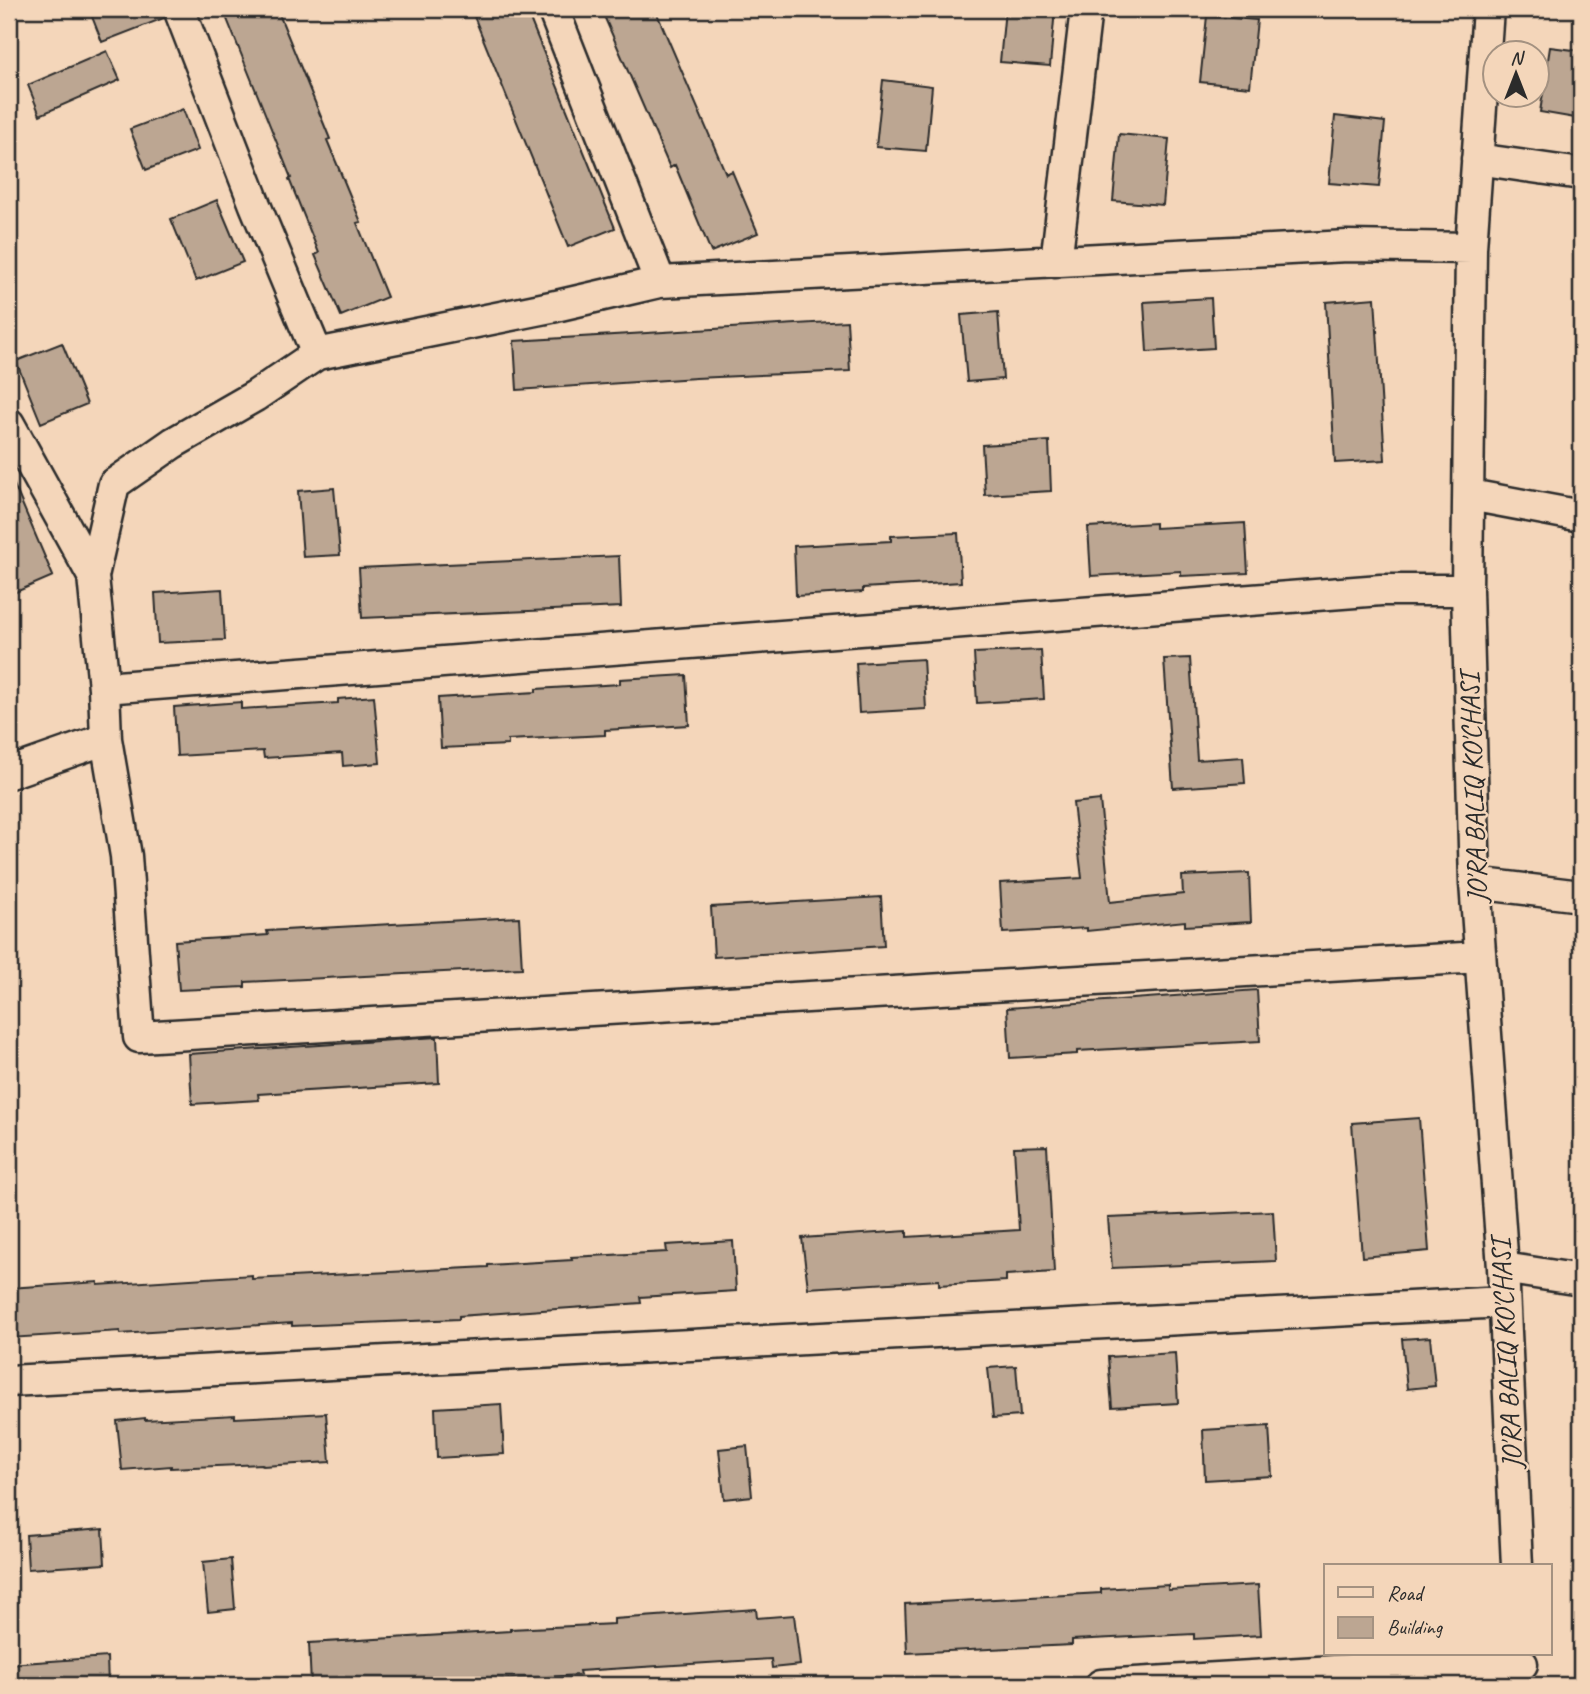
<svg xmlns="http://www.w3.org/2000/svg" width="1590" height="1694" font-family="Caveat,sans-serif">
  <rect width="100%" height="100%" fill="#f4d6ba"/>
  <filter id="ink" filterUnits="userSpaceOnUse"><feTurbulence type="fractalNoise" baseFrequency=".0143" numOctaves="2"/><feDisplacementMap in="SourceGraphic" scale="14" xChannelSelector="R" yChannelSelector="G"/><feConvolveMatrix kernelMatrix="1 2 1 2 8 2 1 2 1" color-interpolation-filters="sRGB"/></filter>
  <g filter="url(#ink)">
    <path fill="#bca692" stroke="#2b2b2b" stroke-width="2" d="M 89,9 L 162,9 L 164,18 L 102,42 Z
      M 223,9 L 277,9 L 330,139 L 327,140 L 361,222 L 357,223 L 387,297 L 341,316 L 315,255 L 319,253 L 289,179 L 291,178 Z
      M 471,9 L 526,9 L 615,228 L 568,247 Z
      M 601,9 L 655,9 L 726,174 L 732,171 L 758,233 L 711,252 L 675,165 L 670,168 Z
      M 1005,9 L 1055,9 L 1050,66 L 1000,62 Z
      M 1207,16 L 1257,20 L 1250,87 L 1200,82 Z
      M 1550,47 L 1581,51 L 1581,119 L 1540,112 Z
      M 107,51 L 120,80 L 40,115 L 28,85 Z
      M 883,80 L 932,86 L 926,151 L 876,147 Z
      M 183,109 L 198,150 L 146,170 L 130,129 Z
      M 1335,116 L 1385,122 L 1379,187 L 1329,183 Z
      M 1119,134 L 1169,139 L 1163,205 L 1113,201 Z
      M 217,200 L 243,262 L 196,281 L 171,219 Z
      M 1211,298 L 1214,348 L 1147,352 L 1144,302 Z
      M 1375,298 L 1385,460 L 1335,463 L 1326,302 Z
      M 998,312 L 1003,379 L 967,382 L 961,315 Z
      M 847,321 L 850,371 L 696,378 L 517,390 L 514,341 Z
      M 62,343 L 87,404 L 41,423 L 16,361 Z
      M 1049,441 L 1051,491 L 985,495 L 982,445 Z
      M 9,473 L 53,576 L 9,595 Z
      M 334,488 L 340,555 L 303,557 L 298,491 Z
      M 1155,523 L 1155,528 L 1245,523 L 1248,573 L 1181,576 L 1181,571 L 1091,576 L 1088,527 Z
      M 958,533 L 961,582 L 863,588 L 863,592 L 796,596 L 794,546 L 891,541 L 891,536 Z
      M 619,556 L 621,607 L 362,618 L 359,568 Z
      M 222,589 L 225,640 L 158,643 L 155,593 Z
      M 1041,650 L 1044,699 L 977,703 L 974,653 Z
      M 1190,658 L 1197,760 L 1243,757 L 1245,783 L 1173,788 L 1164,659 Z
      M 923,659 L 926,709 L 859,713 L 856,663 Z
      M 686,675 L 689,725 L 605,730 L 605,735 L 508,740 L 508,745 L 441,748 L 438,698 L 536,692 L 536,689 L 620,684 L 620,679 Z
      M 374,696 L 380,763 L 343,766 L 342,753 L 264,758 L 263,751 L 177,756 L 174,707 L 241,702 L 241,709 L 338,703 L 338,699 Z
      M 1100,800 L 1110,902 L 1183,894 L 1182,876 L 1249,873 L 1251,922 L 1185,926 L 1185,921 L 1087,931 L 1087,928 L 1003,933 L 1000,883 L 1082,878 L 1073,803 Z
      M 881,897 L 884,946 L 714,957 L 711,907 Z
      M 519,917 L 522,968 L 245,982 L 245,987 L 179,990 L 175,941 L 268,935 L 267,931 Z
      M 1257,990 L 1260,1041 L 1077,1051 L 1077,1054 L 1010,1058 L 1007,1008 Z
      M 437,1037 L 439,1083 L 258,1094 L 259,1100 L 192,1104 L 189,1054 Z
      M 1419,1118 L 1429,1251 L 1362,1257 L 1352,1123 Z
      M 1047,1146 L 1054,1272 L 1006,1275 L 1006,1281 L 939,1285 L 939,1280 L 808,1288 L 802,1238 L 907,1231 L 907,1237 L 1019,1230 L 1014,1147 Z
      M 1273,1211 L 1276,1261 L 1112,1268 L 1108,1218 Z
      M 733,1241 L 736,1291 L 640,1297 L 641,1303 L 459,1316 L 459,1319 L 292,1326 L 292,1323 L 120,1334 L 120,1331 L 9,1338 L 9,1288 L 98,1282 L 98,1285 L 252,1275 L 252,1279 L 488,1267 L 488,1265 L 572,1260 L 571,1257 L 667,1252 L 666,1245 Z
      M 1430,1337 L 1435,1386 L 1407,1389 L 1402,1339 Z
      M 1175,1353 L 1178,1403 L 1112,1407 L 1108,1357 Z
      M 1016,1366 L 1020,1416 L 993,1418 L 988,1368 Z
      M 501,1404 L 504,1454 L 437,1458 L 435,1408 Z
      M 326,1413 L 330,1462 L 263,1466 L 262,1464 L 171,1468 L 171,1466 L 122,1470 L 117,1421 L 145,1418 L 145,1420 L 235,1415 L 235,1418 Z
      M 1269,1426 L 1272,1476 L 1205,1480 L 1203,1430 Z
      M 747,1446 L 752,1496 L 724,1499 L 719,1449 Z
      M 103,1529 L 105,1564 L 28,1569 L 26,1535 Z
      M 231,1559 L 235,1609 L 208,1612 L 203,1562 Z
      M 1168,1585 L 1168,1590 L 1258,1585 L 1261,1635 L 1194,1639 L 1194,1634 L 1072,1640 L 1072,1645 L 907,1653 L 905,1604 L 1101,1593 L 1101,1589 Z
      M 756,1609 L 757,1618 L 794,1615 L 800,1665 L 772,1668 L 771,1659 L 579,1671 L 580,1675 L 477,1681 L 477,1684 L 311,1685 L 309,1643 L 510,1631 L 510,1629 L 614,1624 L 614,1619 Z
      M 107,1657 L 108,1685 L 9,1685 L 9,1664 Z"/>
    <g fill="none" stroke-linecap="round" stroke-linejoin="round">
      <g stroke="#2b2b2b" stroke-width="35">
        <path id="minor" d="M 179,9 L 255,205 L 317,354
          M 553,9 L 660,282
          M 1488,9 L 1471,248 L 1467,590 L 1475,883 L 1503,1268 L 1517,1566
          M 1477,159 L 1581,174
          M 1471,248 L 1347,246 L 660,282 L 556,306 L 317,354 L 255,396 L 173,443 L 114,484 L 93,576 L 104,688 L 106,739 L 126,856 L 139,1037 L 1480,957
          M 1056,262 L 1086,9
          M 9,424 L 93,576
          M 1470,495 L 1581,516
          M 104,688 L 1381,590 L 1467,590
          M 9,773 L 106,739
          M 1475,883 L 1581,896
          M 1503,1268 L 1581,1280
          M 9,1381 L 1504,1302
          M 1101,1685 L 1351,1670 L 1522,1664"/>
      </g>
      <use href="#minor" stroke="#f4d6ba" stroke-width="30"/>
    </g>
  </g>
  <g text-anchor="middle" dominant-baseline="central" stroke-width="5" stroke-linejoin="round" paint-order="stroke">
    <g font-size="28" fill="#2b2b2b" stroke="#f4d6ba">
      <text transform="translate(1473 788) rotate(-92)">JO'RA BALIQ KO'CHASI</text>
      <text transform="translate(1506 1354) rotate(-93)">JO'RA BALIQ KO'CHASI</text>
    </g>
  </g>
  <rect width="1590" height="1694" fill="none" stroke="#f4d6ba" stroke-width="35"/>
  <rect x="18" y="18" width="1555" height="1659" fill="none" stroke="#2b2b2b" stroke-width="2.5" filter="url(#ink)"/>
  <rect x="1324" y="1564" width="228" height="91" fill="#f4d6ba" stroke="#a49281" stroke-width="2"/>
  <rect x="1338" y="1587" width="35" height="10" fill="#f4d6ba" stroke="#a49281" stroke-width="2"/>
  <text x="1387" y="1600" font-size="21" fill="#2b2b2b">Road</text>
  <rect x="1338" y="1617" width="35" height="21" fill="#bca692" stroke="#a49281" stroke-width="2"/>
  <text x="1387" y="1634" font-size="21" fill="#2b2b2b">Building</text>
  <g transform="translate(1516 74)"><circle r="33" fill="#f4d6ba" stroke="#a49281" stroke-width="2"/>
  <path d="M0-5L12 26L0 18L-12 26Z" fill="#2b2b2b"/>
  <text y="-10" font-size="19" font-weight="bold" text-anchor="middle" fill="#2b2b2b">N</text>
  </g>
</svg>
